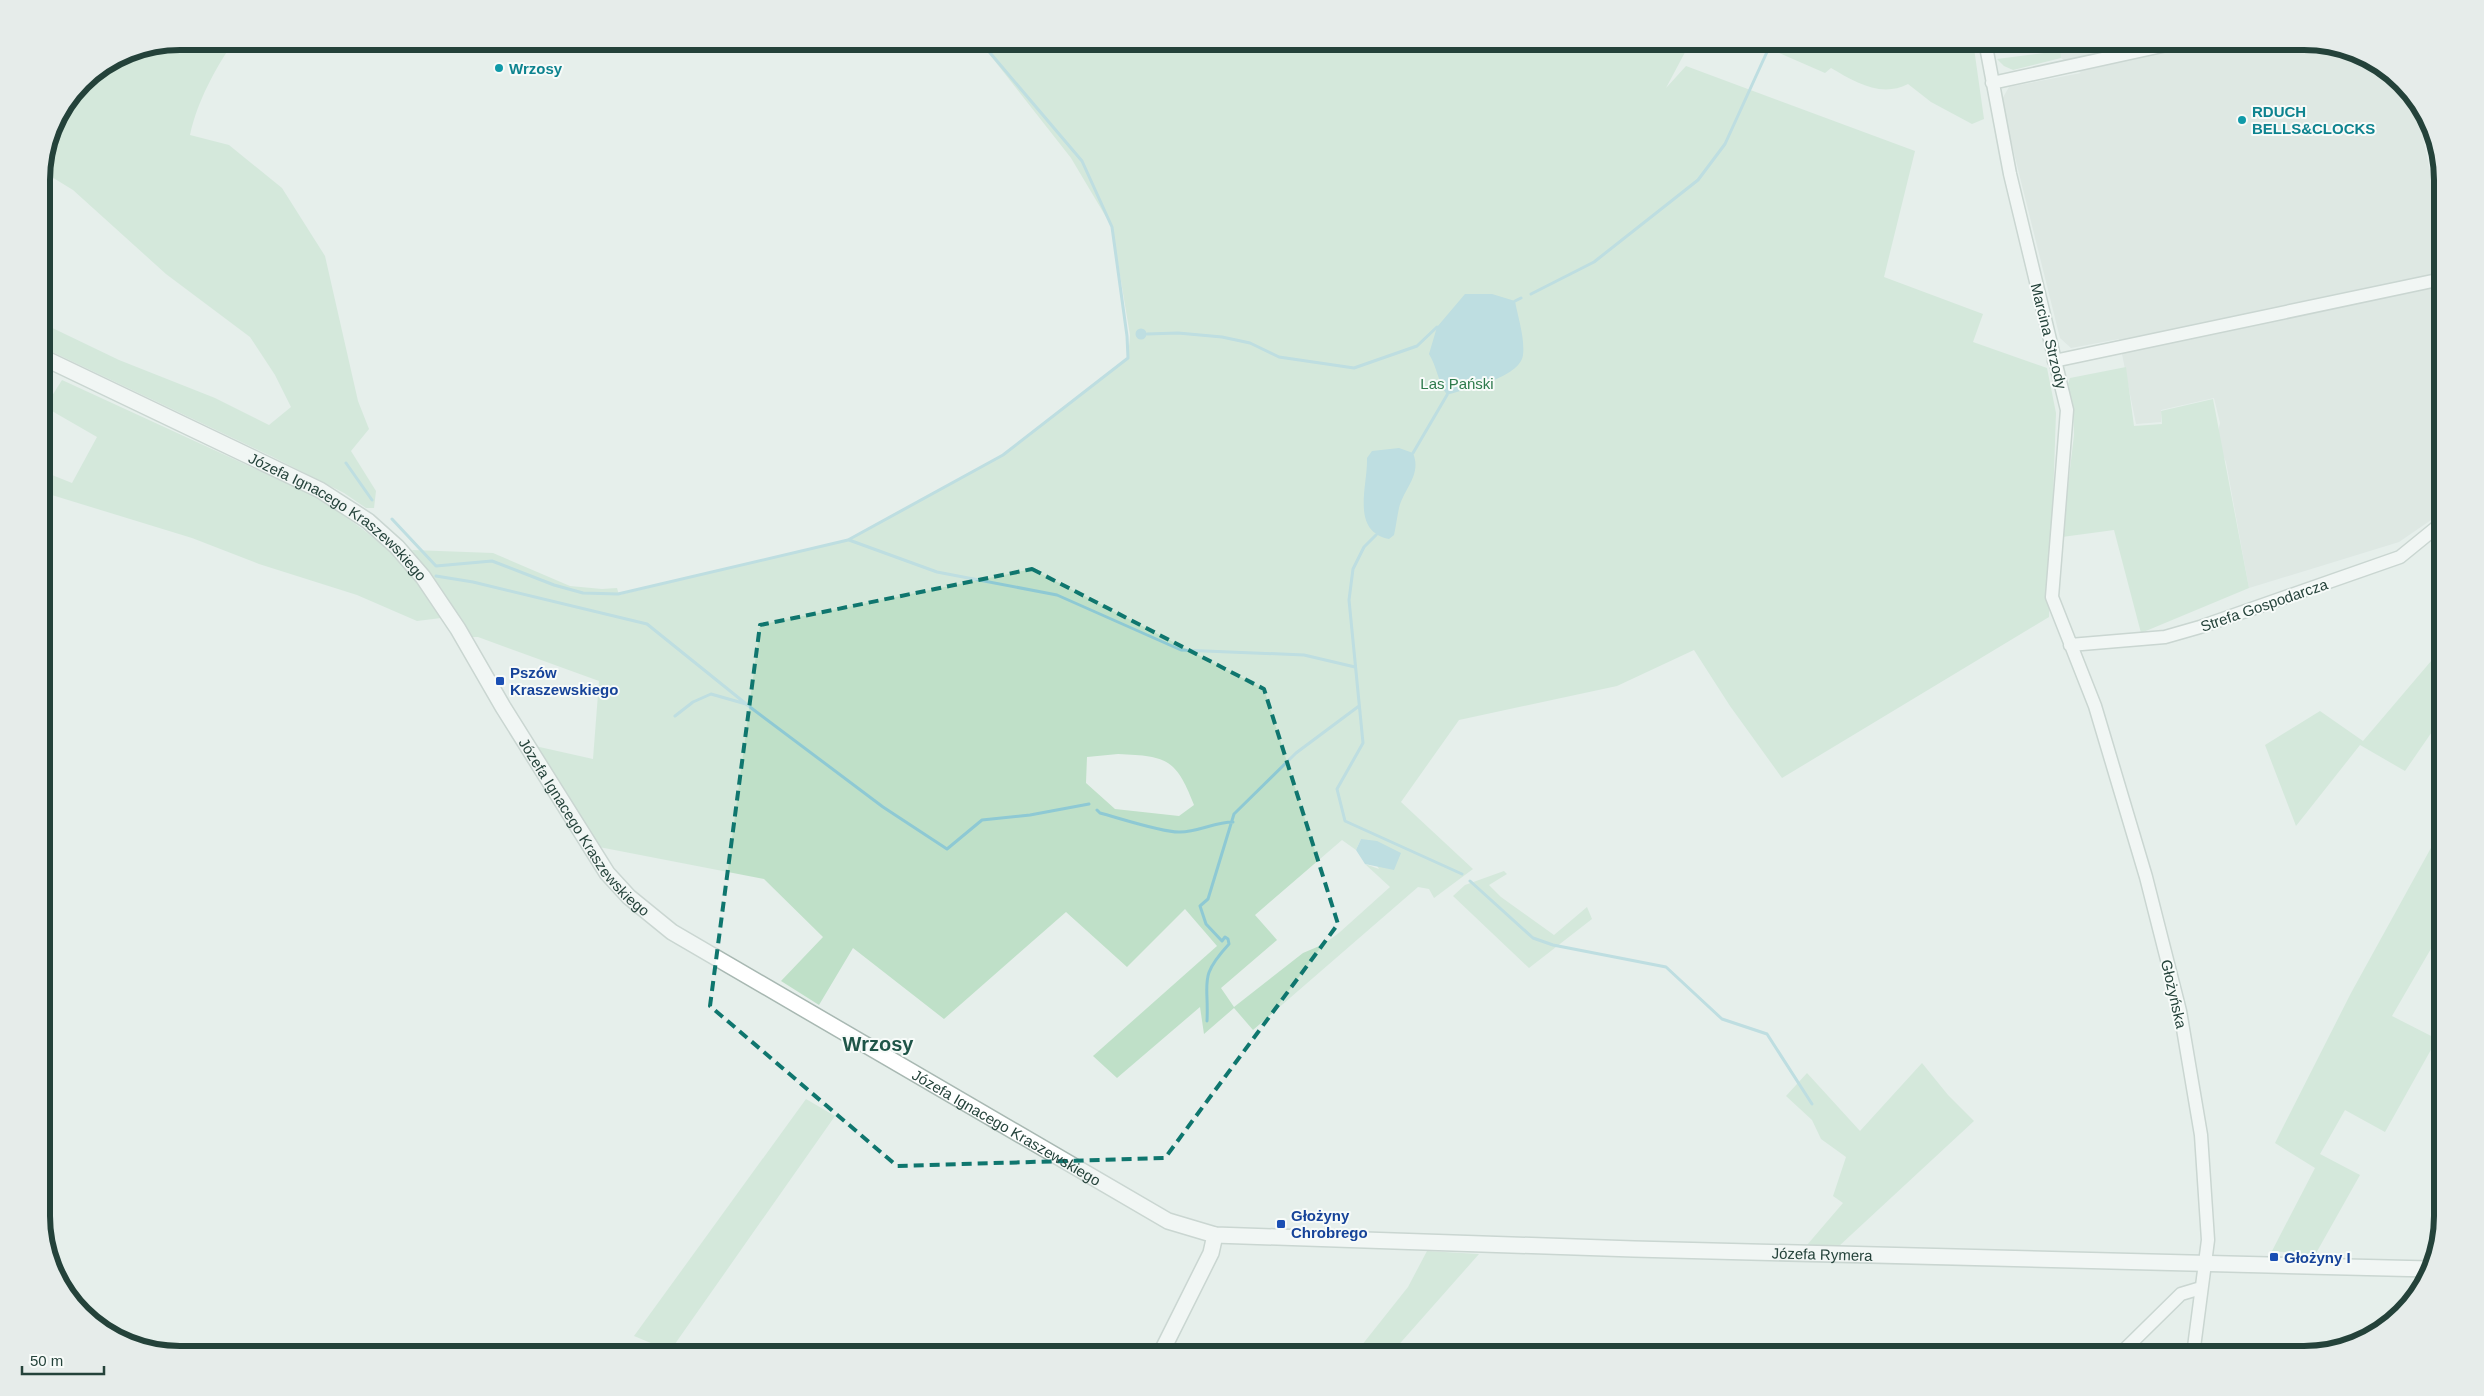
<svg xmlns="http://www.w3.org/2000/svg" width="2484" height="1396" font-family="Arial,sans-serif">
  <rect width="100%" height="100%" fill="#e6efeb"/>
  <path fill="#d4dfda" d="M 2060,41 L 2304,41 L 2373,60 L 2415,99 L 2442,229 L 2443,510 L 2431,520 L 2399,542 L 2249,588 L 2226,462 L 2221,451 L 2218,433 L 2220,423 L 2214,398 L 2161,410 L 2161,422 L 2136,424 L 2119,339 L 2071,348 L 2060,338 L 2001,101 L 2009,87 L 2081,73 L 2061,58 Z"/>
  <path fill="#bfe0c8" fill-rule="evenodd" d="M 180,41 L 234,41 C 215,69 197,102 190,135 L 229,145 L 282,188 L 325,256 L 358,401 L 369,429 L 351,451 L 376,491 L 374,508 L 366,508 L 344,493 L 273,457 L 42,347 L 42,323 L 119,360 L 215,398 L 269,425 L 291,407 L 275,375 L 250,337 L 166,274 L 73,190 L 42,171 L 52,126 L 82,82 L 127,52 Z
    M 979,41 L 1691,41 L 1666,88 L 1686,66 L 1915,151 L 1884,277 L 1983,314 L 1973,342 L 2047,368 L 2056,413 L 2049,617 L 1782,778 L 1730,706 L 1694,650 L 1617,686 L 1459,720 L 1401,802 L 1473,869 L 1434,898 L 1429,889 L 1418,887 L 1253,1030 L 1234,1008 L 1204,1034 L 1200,1007 L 1117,1078 L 1093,1056 L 1217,946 L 1185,909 L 1127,967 L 1066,912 L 944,1019 L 853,948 L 819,1005 L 781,981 L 823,937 L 764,879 L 599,847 L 535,746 L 593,759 L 599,681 L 478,637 L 472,637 L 412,550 L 493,553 L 570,586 L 602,589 L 617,588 L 619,595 L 848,540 L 1003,455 L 1128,358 L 1130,335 L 1112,227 L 1071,158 ZM 1118,754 C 1166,756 1176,758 1194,805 L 1179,816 L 1115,809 L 1086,783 L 1087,757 ZM 1361,839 L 1379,869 L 1365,864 L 1390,887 L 1340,932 L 1324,944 L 1303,953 L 1234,1007 L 1221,988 L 1277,940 L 1255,915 L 1342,840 L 1356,850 Z
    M 1752,41 L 1973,41 L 1984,119 L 1972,124 L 1931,102 L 1908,84 C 1881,98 1855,82 1831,68 L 1825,73 Z
    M 2051,41 L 2060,41 L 2061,58 L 2013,70 L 2004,66 L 1997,59 L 2052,52 Z
    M 2126,367 L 2134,426 L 2162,424 L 2161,411 L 2213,399 L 2249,588 L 2141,633 L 2114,530 L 2062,537 L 2074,435 L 2073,406 L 2068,384 L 2070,378 Z
    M 62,380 L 314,496 C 349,518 383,542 410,573 C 421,587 431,603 441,618 L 417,621 L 357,595 L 259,564 L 192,538 L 42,492 L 42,471 L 72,483 L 97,437 L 45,407 Z
    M 2443,647 L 2443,729 L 2436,726 L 2405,771 L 2360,745 L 2296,826 L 2265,745 L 2320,711 L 2363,741 Z
    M 2443,826 L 2443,928 L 2392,1016 L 2437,1039 L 2385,1132 L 2345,1110 L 2320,1154 L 2360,1175 L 2315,1255 L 2272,1251 L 2315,1168 L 2275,1143 L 2351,993 Z
    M 1504,871 L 1507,874 L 1489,885 L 1501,897 L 1554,935 L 1587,907 L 1592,919 L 1529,968 L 1453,896 L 1465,885 Z
    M 1922,1063 L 1948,1095 L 1974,1121 L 1838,1247 L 1807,1245 L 1843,1203 L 1833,1196 L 1846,1157 L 1821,1139 L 1812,1120 L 1786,1096 L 1807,1073 L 1860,1131 Z
    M 806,1099 L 835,1116 L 670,1351 L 634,1336 Z
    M 1427,1251 L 1479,1254 L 1395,1349 L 1412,1355 L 1354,1355 L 1408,1287 Z"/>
  <path fill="#8ec9d4" d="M 1465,294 L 1492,294 L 1515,301 C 1518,318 1525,338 1523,355 C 1520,378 1465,389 1447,395 C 1438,382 1437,367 1429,354 L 1437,327 Z
    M1135.5 334a5.5 5.5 0 1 1 11 0a5.5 5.5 0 1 1-11 0Z
    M 1399,448 L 1413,453 C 1422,475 1404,488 1399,508 C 1397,517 1396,526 1394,535 L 1389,539 C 1350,531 1368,486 1367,458 L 1372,451 Z
    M 1361,839 L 1377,841 L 1401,853 L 1394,870 L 1365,864 L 1356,850 Z"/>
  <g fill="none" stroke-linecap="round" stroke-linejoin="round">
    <path stroke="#8ec9d4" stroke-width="3" d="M 1531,294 L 1594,262 L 1698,180 L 1725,144 L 1772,41
      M 1515,301 L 1521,298
      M 1147,334 L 1178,333 L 1222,337 L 1250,343 L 1279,357 L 1354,368 L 1417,346 L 1437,327
      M 1413,453 L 1447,395
      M 346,463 L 372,500
      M 392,519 L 436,566 L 492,561 L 554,585 L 583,593 L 618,594 L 848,540 L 1003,455 L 1128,358 L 1127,336 L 1112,227 L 1082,161 L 980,41
      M 1376,535 L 1364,547 L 1353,569 L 1349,600 L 1363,743 L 1337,789 L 1345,821 L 1462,874
      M 849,540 L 937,572 L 1057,595 L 1181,650 L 1304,655 L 1355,667
      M 436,576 L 473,582 L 647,624 L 745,703
      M 675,716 L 693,702 L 711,694 L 746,704 L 883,807 L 947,849 L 982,820 L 1030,815 L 1089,804
      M 1097,810 L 1100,813 C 1119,818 1164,833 1180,832 C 1198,832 1215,822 1233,822
      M 1470,881 L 1533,938 L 1553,945 L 1666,967 L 1722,1019 L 1767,1034 L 1812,1104
      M 1207,1021 C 1209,980 1198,978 1229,944 L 1228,939 L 1225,937 L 1222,941 L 1206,924 L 1200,906 L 1208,899 L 1234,814 L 1296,753 L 1359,706"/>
    <g stroke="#a8b8b2" stroke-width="15">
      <path id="minor" d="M 1985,41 L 2010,174 L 2067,410 L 2052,597 L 2095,706 L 2146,877 L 2180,1011 L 2201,1135 L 2208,1240 L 2193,1355
        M 1992,83 L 2185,41
        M 2054,361 L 2442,279
        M 2070,645 L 2165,637 L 2200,627 L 2400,557 L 2443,522
        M 2119,1355 L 2181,1294 L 2201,1288"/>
    </g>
    <g stroke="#a8b8b2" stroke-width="18">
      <g id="tertiary">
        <path id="s1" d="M 42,357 L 320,490 L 368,521 L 397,547 L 423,577 L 458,629 L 503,707 L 607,873 L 629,897 L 672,932 L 1168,1221 L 1215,1235 L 1634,1249 L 2429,1269"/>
        <path d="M 1160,1355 L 1211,1253 L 1215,1235"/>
      </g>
    </g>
    <use href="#minor" stroke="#fff" stroke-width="12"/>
    <use href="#tertiary" stroke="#fff" stroke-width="15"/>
  </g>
  <path d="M0 0H2484V1396H0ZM 1032,569 L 1264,689 L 1338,924 L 1165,1158 L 897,1166 L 710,1006 L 760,625 Z" fill="#e6efeb" fill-opacity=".55" fill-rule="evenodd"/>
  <path fill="none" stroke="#0f766e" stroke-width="4" stroke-dasharray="10 6" stroke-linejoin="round" d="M 1032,569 L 1264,689 L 1338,924 L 1165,1158 L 897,1166 L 710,1006 L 760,625 Z"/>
  <g fill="#0f9aa8" stroke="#f7fbf9" stroke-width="2">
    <circle cx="499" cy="68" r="5"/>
    <circle cx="2242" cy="120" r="5"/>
  </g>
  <g fill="#1a4fb4" stroke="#f7fbf9" stroke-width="2">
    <rect x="495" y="676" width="10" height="10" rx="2.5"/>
    <rect x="1276" y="1219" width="10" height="10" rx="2.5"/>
    <rect x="2269" y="1252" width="10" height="10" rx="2.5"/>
  </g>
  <g text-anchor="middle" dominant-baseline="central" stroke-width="4" stroke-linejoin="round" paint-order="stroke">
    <g font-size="15" font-weight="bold" fill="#0d838f" stroke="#f7fbf9" text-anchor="start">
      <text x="509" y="68">Wrzosy</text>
      <text x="2252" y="111">RDUCH<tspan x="2252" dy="17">BELLS&amp;CLOCKS</tspan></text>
    </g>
    <g font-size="15" fill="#24423a" stroke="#f7fbf9">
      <text transform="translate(2049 336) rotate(76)">Marcina Strzody</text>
      <text stroke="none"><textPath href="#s1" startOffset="338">Józefa Ignacego Kraszewskiego</textPath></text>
      <text transform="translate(2264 605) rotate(-19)">Strefa Gospodarcza</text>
      <text stroke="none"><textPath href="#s1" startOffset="742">Józefa Ignacego Kraszewskiego</textPath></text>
      <text transform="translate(2174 994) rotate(77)">Głożyńska</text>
      <text stroke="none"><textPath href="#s1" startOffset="1268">Józefa Ignacego Kraszewskiego</textPath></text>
      <text stroke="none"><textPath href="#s1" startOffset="2111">Józefa Rymera</textPath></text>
    </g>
    <g font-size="15" fill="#2d7a4b" stroke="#f7fbf9">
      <text x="1457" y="383">Las Pański</text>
    </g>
    <g font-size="15" font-weight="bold" fill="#164399" stroke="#f7fbf9" text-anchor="start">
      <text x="510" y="672">Pszów<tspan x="510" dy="17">Kraszewskiego</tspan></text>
      <text x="1291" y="1215">Głożyny<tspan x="1291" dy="17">Chrobrego</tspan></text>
      <text x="2284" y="1257">Głożyny I</text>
    </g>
    <g font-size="20" font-weight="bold" fill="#1f5548" stroke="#f7fbf9">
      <text x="878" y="1044">Wrzosy</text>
    </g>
  </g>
  <path d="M0 0H2484V1396H0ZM180 50H2304A130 130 0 0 1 2434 180V1216A130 130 0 0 1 2304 1346H180A130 130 0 0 1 50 1216V180A130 130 0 0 1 180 50Z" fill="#e6ecea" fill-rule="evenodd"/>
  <path fill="none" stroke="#24423a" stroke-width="6" d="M180 50H2304A130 130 0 0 1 2434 180V1216A130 130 0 0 1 2304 1346H180A130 130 0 0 1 50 1216V180A130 130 0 0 1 180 50Z"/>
  <path d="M22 1366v8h82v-8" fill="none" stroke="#24423a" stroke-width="2.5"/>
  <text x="30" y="1366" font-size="15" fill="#24423a" stroke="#f7fbf9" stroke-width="4" paint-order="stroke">50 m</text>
</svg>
